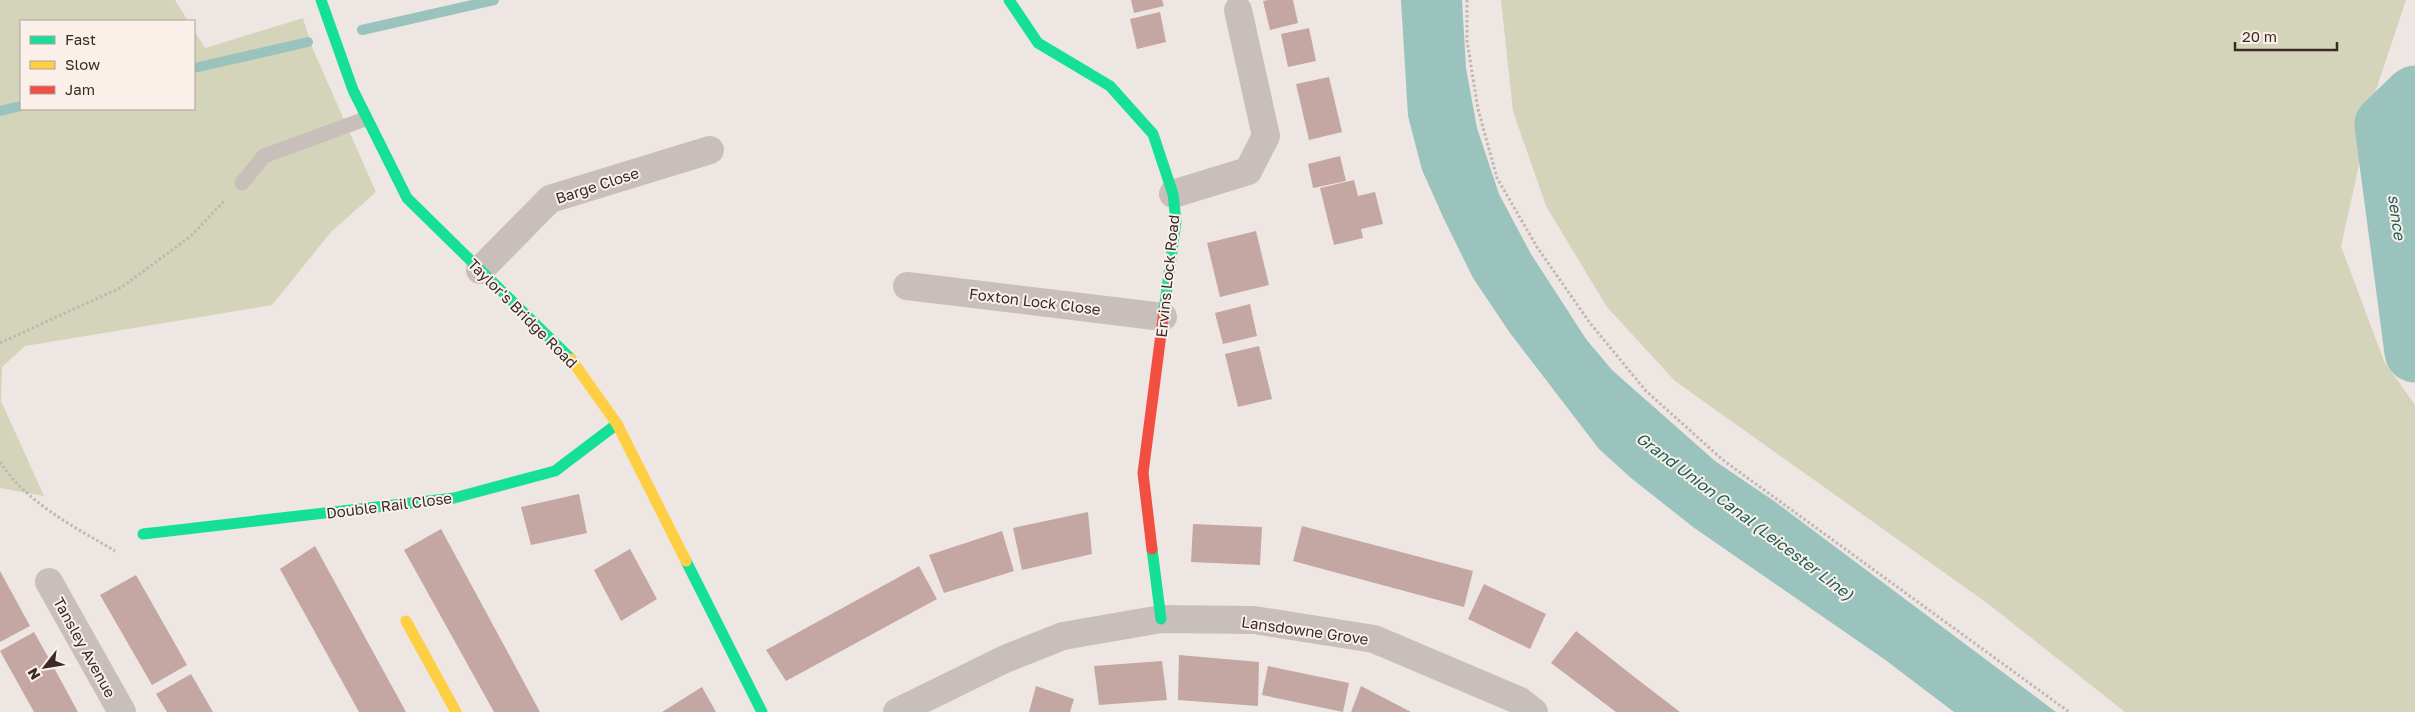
<svg xmlns="http://www.w3.org/2000/svg" width="2415" height="712" font-family="'Golos Text',sans-serif">
  <rect width="100%" height="100%" fill="#eee6e2"/>
  <path fill="#d3d4ba" d="M 0,0 L 175,0 L 188,21 L 21,21 L 21,109 L 194,109 L 194,30 L 205,48 L 303,18 L 311,45 L 376,192 L 331,232 L 272,305 L 25,346 L 2,367 L 1,401 L 44,496 L 0,488 Z
    M 1501,0 L 2406,0 L 2375,93 L 2341,246 L 2384,361 L 2415,405 L 2415,712 L 2125,712 L 1987,603 L 1675,381 L 1607,307 L 1546,206 L 1513,111 Z"/>
  <path fill="#9bc3bd" d="M 1401,0 L 1462,0 L 1466,68 L 1477,128 L 1499,194 L 1531,254 L 1586,339 L 1612,370 L 1715,461 L 1774,501 L 2056,712 L 1954,712 L 1884,659 L 1693,527 L 1631,478 L 1599,449 L 1510,333 L 1473,278 L 1444,219 L 1422,170 L 1408,116 Z"/>
  <g fill="none" stroke-linecap="round" stroke-linejoin="round">
    <path stroke="#9bc3bd" stroke-width="10" d="M 362,30 L 494,0
      M 194,68 L 308,42
      M 0,111 L 21,106"/>
    <path stroke="#9bc3bd" stroke-width="61" d="M 2415,96 L 2385,125 L 2415,352"/>
  </g>
  <path fill="#c4a6a2" d="M 1131,0 L 1162,0 L 1164,6 L 1134,13 Z
    M 1268,0 L 1293,0 L 1298,23 L 1270,30 L 1263,1 Z
    M 1160,12 L 1166,42 L 1137,49 L 1130,19 Z
    M 1309,28 L 1316,61 L 1288,67 L 1281,34 Z
    M 1329,77 L 1342,132 L 1309,140 L 1296,84 Z
    M 1340,156 L 1346,181 L 1313,188 L 1308,164 Z
    M 1354,180 L 1358,196 L 1375,192 L 1383,224 L 1361,229 L 1363,238 L 1334,245 L 1320,188 Z
    M 1256,231 L 1269,285 L 1220,297 L 1207,243 Z
    M 1250,304 L 1257,336 L 1223,344 L 1215,313 Z
    M 1259,346 L 1272,399 L 1238,407 L 1225,354 Z
    M 579,494 L 587,533 L 531,545 L 521,507 Z
    M 1088,512 L 1092,554 L 1022,570 L 1013,528 Z
    M 1193,524 L 1262,527 L 1260,565 L 1191,562 Z
    M 1302,526 L 1473,571 L 1464,607 L 1293,561 Z
    M 441,529 L 540,712 L 494,712 L 404,550 Z
    M 1002,531 L 1014,571 L 944,593 L 929,555 Z
    M 315,546 L 406,712 L 359,712 L 280,569 Z
    M 630,549 L 657,599 L 621,621 L 594,570 Z
    M 919,566 L 937,599 L 786,681 L 766,650 Z
    M 0,571 L 30,626 L 0,642 Z
    M 136,575 L 187,665 L 152,685 L 100,595 Z
    M 1484,584 L 1546,614 L 1530,649 L 1468,619 Z
    M 1576,631 L 1637,679 L 1680,712 L 1616,712 L 1551,663 Z
    M 34,632 L 47,655 L 78,712 L 34,712 L 0,651 Z
    M 1179,655 L 1259,662 L 1258,706 L 1178,700 Z
    M 1162,661 L 1167,700 L 1099,705 L 1094,666 Z
    M 1268,666 L 1349,683 L 1343,712 L 1262,695 Z
    M 191,674 L 213,712 L 167,712 L 156,694 Z
    M 1036,686 L 1074,699 L 1070,712 L 1029,712 Z
    M 1361,686 L 1411,712 L 1351,712 Z
    M 702,687 L 716,712 L 662,712 Z"/>
  <g fill="none" stroke-linecap="round" stroke-linejoin="round">
    <path stroke="#c1b7b2" stroke-width="3" stroke-dasharray="2.5 2.5" stroke-linecap="butt" d="M 1467,0 L 1467,41 L 1478,109 L 1497,178 L 1537,247 L 1590,323 L 1646,391 L 1723,460 L 2069,712
      M 0,343 L 122,287 L 191,236 L 225,200
      M 0,462 C 28,504 73,526 115,551"/>
    <path stroke="#c8beba" stroke-width="15" d="M 242,183 L 264,156 L 365,119"/>
    <path stroke="#c8beba" stroke-width="28" d="M 1173,194 L 1248,171 L 1266,136 L 1238,10
      M 480,270 L 550,199 L 710,150
      M 907,286 L 1163,317
      M 49,582 L 122,712
      M 897,712 L 1005,659 L 1063,636 L 1161,619 L 1254,620 L 1374,639 L 1520,701 L 1534,712"/>
    <path stroke="#16e098" stroke-width="11" d="M 321,0 L 353,90 L 407,198 L 571,359
      M 1009,0 L 1038,43 L 1110,86 L 1153,134 L 1173,194 L 1176,221 L 1164,311
      M 143,534 L 454,498 L 555,471 L 617,424
      M 1152,549 L 1161,619
      M 686,561 L 762,712"/>
    <path stroke="#ffcf43" stroke-width="11" d="M 571,359 L 617,424 L 686,561
      M 406,621 L 456,712"/>
    <path stroke="#f24e42" stroke-width="11" d="M 1152,549 L 1143,473 L 1164,311"/>
  </g>
  <g text-anchor="middle" dominant-baseline="central" stroke-width="4" stroke-linejoin="round" paint-order="stroke">
    <g font-size="15" fill="#392a28" stroke="#fbf0e9">
      <text transform="translate(597 185) rotate(-18)">Barge Close</text>
      <text transform="translate(1167 276) rotate(-84)">Ervins Lock Road</text>
      <text transform="translate(1035 301) rotate(7)">Foxton Lock Close</text>
      <text transform="translate(523 313) rotate(45)">Taylor's Bridge Road</text>
      <text transform="translate(389 505) rotate(-7)">Double Rail Close</text>
      <text transform="translate(1305 630) rotate(8)">Lansdowne Grove</text>
      <text transform="translate(85 647) rotate(61)">Tansley Avenue</text>
    </g>
    <g font-size="16" font-style="italic" fill="#195f59" stroke="#fbf0e9">
      <text transform="translate(2397 217) rotate(82)">sence</text>
      <text transform="translate(1745 516) rotate(37)">Grand Union Canal (Leicester Line)</text>
    </g>
  </g>
  <rect x="20" y="20" width="175" height="90" fill="#fbf0e9" stroke="#ada19c"/>
  <rect x="30" y="36" width="25" height="8" fill="#16e098" stroke="#ada19c"/>
  <text x="65" y="45" font-size="15" fill="#392a28">Fast</text>
  <rect x="30" y="61" width="25" height="8" fill="#ffcf43" stroke="#ada19c"/>
  <text x="65" y="70" font-size="15" fill="#392a28">Slow</text>
  <rect x="30" y="86" width="25" height="8" fill="#f24e42" stroke="#ada19c"/>
  <text x="65" y="95" font-size="15" fill="#392a28">Jam</text>
  <g transform="translate(45 667) rotate(239)" stroke="#fbf0e9" stroke-width="4" paint-order="stroke">
  <path d="M0-4L9 19L0 12L-9 19Z" fill="#392a28"/>
  <text y="-8" font-size="14" font-weight="bold" text-anchor="middle" fill="#392a28">N</text>
  </g>
  <path d="M2235 42v8h102v-8" fill="none" stroke="#392a28" stroke-width="2.5"/>
  <text x="2242" y="42" font-size="15" fill="#392a28" stroke="#fbf0e9" stroke-width="4" paint-order="stroke">20 m</text>
</svg>
